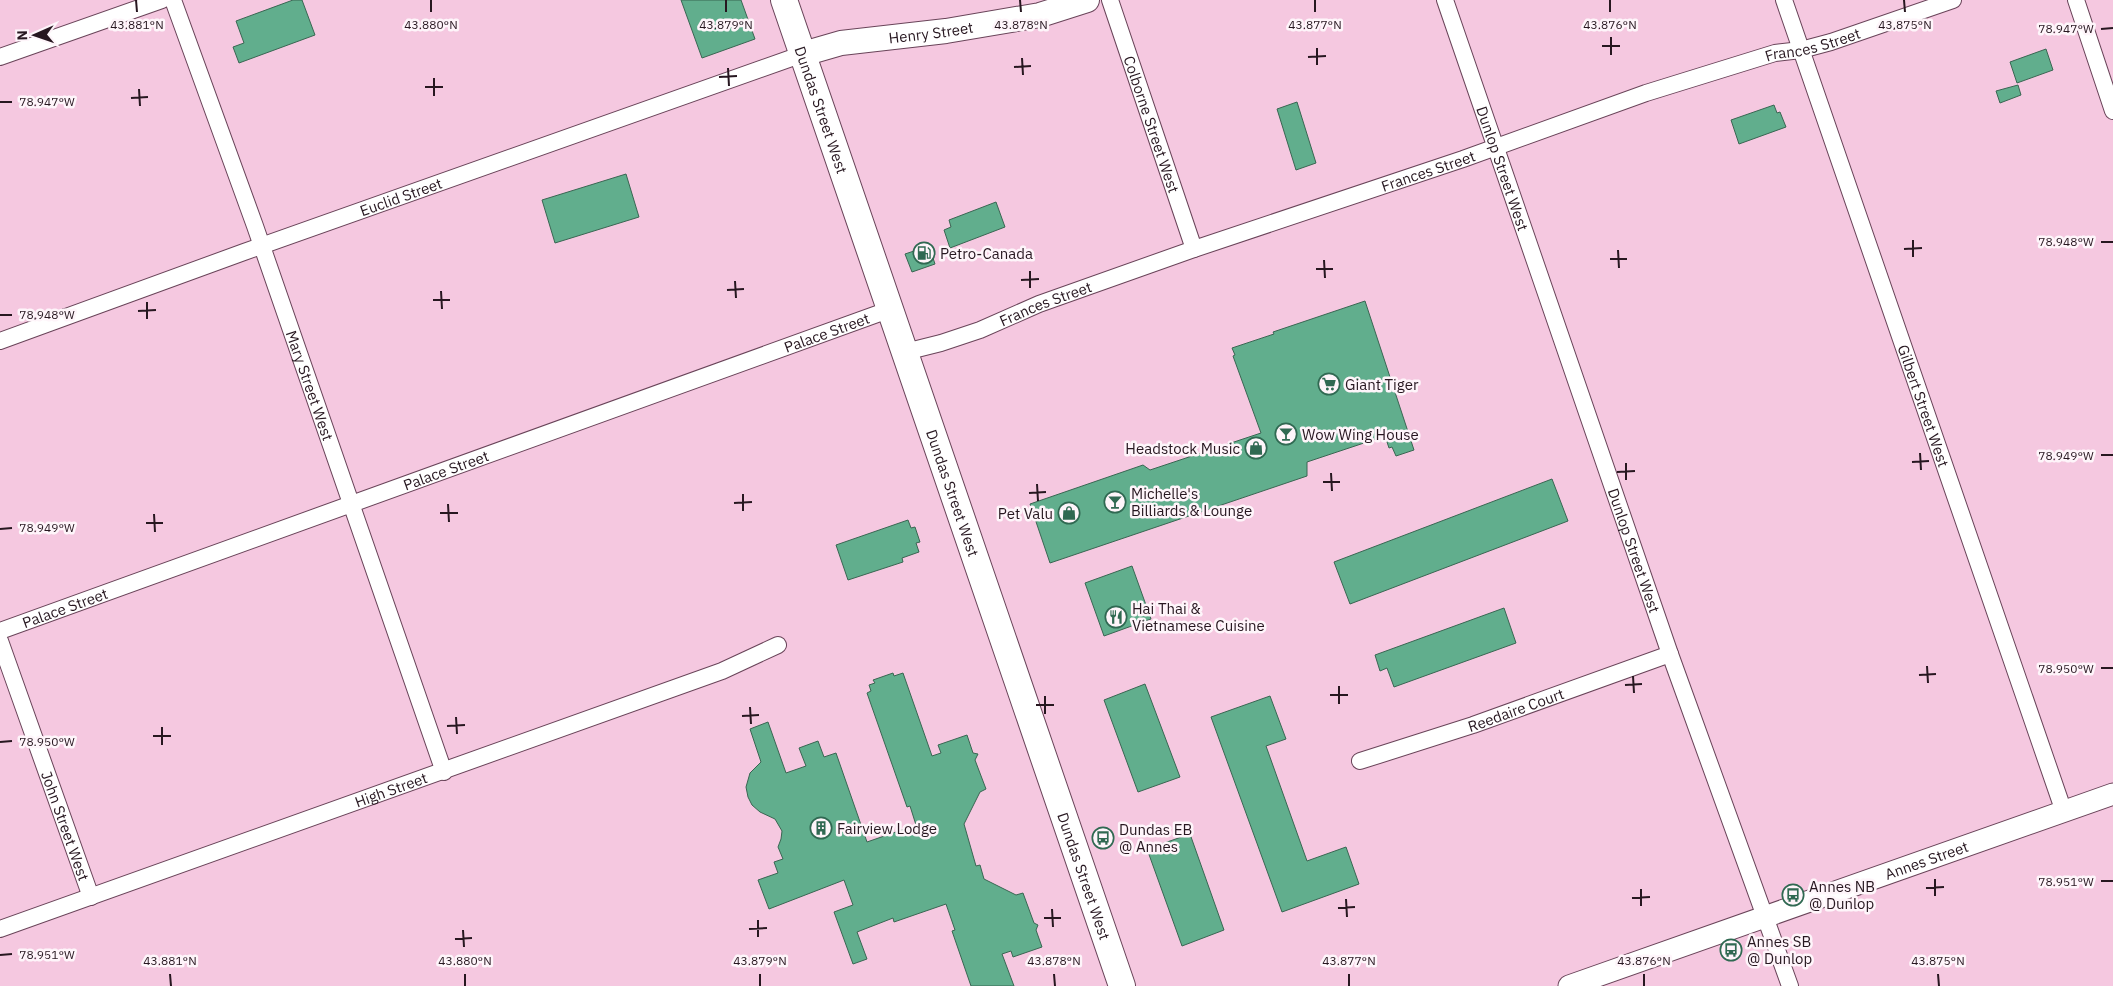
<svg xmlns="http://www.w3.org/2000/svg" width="2113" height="986" font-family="'IBM Plex Sans',sans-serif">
  <rect width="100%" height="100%" fill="#f5c8e0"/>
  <path fill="#61ae8d" stroke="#396652" d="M 293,0 L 302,0 L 315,35 L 239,63 L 233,47 L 244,43 L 236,21 Z
    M 681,0 L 741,0 L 755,39 L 702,58 Z
    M 2046,49 L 2053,70 L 2017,83 L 2010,62 Z
    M 2018,85 L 2021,95 L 2000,103 L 1996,91 Z
    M 1297,102 L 1316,163 L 1296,170 L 1277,109 Z
    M 1774,105 L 1777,113 L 1780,112 L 1786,127 L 1739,144 L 1731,120 Z
    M 626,174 L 639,217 L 555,243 L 542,200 Z
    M 996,202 L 1005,227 L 950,248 L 944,230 L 951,227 L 949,220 Z
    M 929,246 L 935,264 L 912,272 L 905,254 Z
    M 1365,301 L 1414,450 L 1396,456 L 1392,447 L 1389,448 L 1385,436 L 1307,462 L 1307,476 L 1050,563 L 1030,504 L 1143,465 L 1150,470 L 1261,433 L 1233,356 L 1235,355 L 1232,348 L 1274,334 L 1273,332 Z
    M 1552,479 L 1568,521 L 1350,604 L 1334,562 Z
    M 908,520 L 911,528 L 915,527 L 920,542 L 916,543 L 919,552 L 902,558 L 903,562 L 848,580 L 836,545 Z
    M 1132,566 L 1151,619 L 1104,636 L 1085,583 Z
    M 1504,608 L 1516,643 L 1394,687 L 1387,668 L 1380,671 L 1375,655 Z
    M 893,673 L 894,676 L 903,673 L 932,756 L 941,753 L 938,745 L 967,735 L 973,753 L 978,754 L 975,760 L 986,789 L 980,792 L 964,824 L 976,866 L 980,865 L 984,879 L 1016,895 L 1023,893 L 1034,923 L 1038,925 L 1036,930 L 1042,947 L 1013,957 L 1011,951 L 1002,954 L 1014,986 L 971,986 L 952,931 L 955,930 L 946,904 L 894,922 L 893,918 L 857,932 L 867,959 L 853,964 L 834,912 L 853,905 L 844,880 L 769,909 L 758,880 L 778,873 L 774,862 L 783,859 L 778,847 L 781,839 L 782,831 L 775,819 L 760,812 L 752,805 L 748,797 L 746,787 L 750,773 L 761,762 L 750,729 L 768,722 L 786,773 L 806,766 L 799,748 L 818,741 L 824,757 L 836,753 L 867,842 L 916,825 L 910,806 L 907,807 L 867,693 L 871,691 L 869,685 L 875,683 L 873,680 Z
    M 1145,684 L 1180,777 L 1138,792 L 1104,700 Z
    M 1270,696 L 1286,739 L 1266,746 L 1307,861 L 1346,847 L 1359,884 L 1282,912 L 1211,717 Z
    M 1190,834 L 1224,930 L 1182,946 L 1147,849 Z"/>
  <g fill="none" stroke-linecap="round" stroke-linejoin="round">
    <g stroke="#694459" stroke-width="18">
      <g id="minor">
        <path id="s1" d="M 173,0 L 255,226 L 444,772"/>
        <path id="s2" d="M 1110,0 L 1194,249"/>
        <path id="s3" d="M 1445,0 L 1670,654 L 1790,986"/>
        <path id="s4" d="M 1784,0 L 2064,812"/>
        <path d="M 2076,0 L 2113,111"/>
        <path d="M 0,57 L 162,0"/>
        <path id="s5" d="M 0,341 L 244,252 L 803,54"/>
        <path id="s6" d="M 905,352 L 941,343 L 980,330 L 1039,304 L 1194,249 L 1463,159 L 1646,93 L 1775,53 L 1801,50 L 1831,42 L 1953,0"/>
        <path id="s7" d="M 0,631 L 891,309"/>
        <path id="s8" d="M 0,641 L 91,897"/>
        <path id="s9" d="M 1360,761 L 1473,725 L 1670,654"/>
        <path id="s10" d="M 0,929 L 722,671 L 778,645"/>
      </g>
    </g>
    <g stroke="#694459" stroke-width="23">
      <g id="tertiary">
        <path id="s11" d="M 1569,986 L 2113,794"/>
      </g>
    </g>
    <g stroke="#694459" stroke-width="26">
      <g id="secondary">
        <path id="s12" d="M 803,54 L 841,43 L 946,31 L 1040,15 L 1087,0"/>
      </g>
    </g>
    <g stroke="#694459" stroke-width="28">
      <g id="primary">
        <path id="s13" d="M 784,0 L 1122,986"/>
      </g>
    </g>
    <use href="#minor" stroke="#fff" stroke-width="16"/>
    <use href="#tertiary" stroke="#fff" stroke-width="21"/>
    <use href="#secondary" stroke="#fff" stroke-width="24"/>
    <use href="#primary" stroke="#fff" stroke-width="26"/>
  </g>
  <path fill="none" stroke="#271720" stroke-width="2" d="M 136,0 L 137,12M 431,0 L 431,12M 726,0 L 726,12M 1020,0 L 1021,12M 1315,0 L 1315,12M 1610,0 L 1610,12M 1904,0 L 1905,12M 2101,29 L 2113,28M 1611,37 L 1611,55M 1602,46 L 1620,46M 1317,48 L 1317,65M 1308,57 L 1326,56M 1022,58 L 1023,75M 1014,67 L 1031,66M 728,68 L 729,86M 719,77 L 737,76M 434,78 L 434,96M 425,87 L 443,87M 139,89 L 140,106M 131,98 L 148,97M 0,102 L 12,102M 1913,240 L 1913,257M 2101,242 L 2113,242M 1904,249 L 1922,248M 1618,250 L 1619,268M 1610,259 L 1627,259M 1324,260 L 1325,278M 1316,269 L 1333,269M 1030,271 L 1030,288M 1021,280 L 1039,279M 735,281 L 736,298M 727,290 L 744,289M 441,291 L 442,309M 433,300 L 450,300M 147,302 L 147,319M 138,311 L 156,310M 0,315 L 12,315M 1920,453 L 1921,470M 2101,455 L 2113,455M 1912,462 L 1929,461M 1626,463 L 1626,480M 1617,472 L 1635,471M 1331,473 L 1332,491M 1323,482 L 1340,482M 1037,484 L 1038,501M 1029,493 L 1046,492M 743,494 L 743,511M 734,503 L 752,502M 448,504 L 449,522M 440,513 L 458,513M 154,514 L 155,532M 146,523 L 163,523M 0,529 L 12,528M 1927,666 L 1928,683M 2101,668 L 2113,668M 1919,675 L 1936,674M 1633,676 L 1634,693M 1625,685 L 1642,684M 1339,686 L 1339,704M 1330,695 L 1348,695M 1045,696 L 1045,714M 1036,705 L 1054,705M 750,707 L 751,724M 742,716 L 759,715M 456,717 L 457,734M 447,726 L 465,725M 162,727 L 162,745M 153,736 L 171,736M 0,742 L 12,741M 1935,879 L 1935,896M 2101,881 L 2113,881M 1926,888 L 1944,887M 1641,889 L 1641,906M 1632,898 L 1650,897M 1346,899 L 1347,917M 1338,908 L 1355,907M 1052,909 L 1053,927M 1044,918 L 1061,918M 758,920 L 758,937M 749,929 L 767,928M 463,930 L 464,947M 455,939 L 472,938M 0,955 L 12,954M 170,974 L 171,986M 465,974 L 465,986M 760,974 L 760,986M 1054,974 L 1055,986M 1349,974 L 1349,986M 1644,974 L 1644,986M 1938,974 L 1939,986"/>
  <defs>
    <g id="fuel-ring" transform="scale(1.125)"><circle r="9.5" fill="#fef5fa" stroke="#306952" stroke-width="1.5"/><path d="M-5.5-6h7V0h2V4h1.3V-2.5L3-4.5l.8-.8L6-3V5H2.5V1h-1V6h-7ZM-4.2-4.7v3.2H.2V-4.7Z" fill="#306952"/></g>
    <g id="supermarket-ring" transform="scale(1.125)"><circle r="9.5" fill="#fef5fa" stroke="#306952" stroke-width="1.5"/><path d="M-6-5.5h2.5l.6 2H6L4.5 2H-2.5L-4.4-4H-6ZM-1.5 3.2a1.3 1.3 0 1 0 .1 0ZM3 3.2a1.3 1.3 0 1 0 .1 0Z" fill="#306952"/></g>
    <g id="bar-ring" transform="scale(1.125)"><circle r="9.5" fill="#fef5fa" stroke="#306952" stroke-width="1.5"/><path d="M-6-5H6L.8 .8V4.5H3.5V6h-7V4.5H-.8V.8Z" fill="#306952"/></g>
    <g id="shop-ring" transform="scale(1.125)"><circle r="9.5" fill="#fef5fa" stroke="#306952" stroke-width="1.5"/><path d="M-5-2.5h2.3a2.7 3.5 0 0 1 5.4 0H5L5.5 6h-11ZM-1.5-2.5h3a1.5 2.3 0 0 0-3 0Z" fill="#306952"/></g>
    <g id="restaurant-ring" transform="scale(1.125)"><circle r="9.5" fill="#fef5fa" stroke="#306952" stroke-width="1.5"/><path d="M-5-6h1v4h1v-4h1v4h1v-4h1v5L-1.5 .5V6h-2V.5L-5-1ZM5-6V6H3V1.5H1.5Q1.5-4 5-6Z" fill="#306952"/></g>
    <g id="building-ring" transform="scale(1.125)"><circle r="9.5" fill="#fef5fa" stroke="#306952" stroke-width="1.5"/><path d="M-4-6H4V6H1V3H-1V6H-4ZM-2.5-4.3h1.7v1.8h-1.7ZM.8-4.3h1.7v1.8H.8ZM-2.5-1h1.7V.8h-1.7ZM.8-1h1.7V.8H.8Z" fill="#306952"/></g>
    <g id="bus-ring" transform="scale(1.125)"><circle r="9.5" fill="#fef5fa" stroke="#306952" stroke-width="1.5"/><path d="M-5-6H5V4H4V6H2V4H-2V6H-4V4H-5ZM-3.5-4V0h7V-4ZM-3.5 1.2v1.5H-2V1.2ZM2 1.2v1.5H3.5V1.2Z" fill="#306952"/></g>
  </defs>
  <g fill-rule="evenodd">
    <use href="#fuel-ring" x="924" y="253"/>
    <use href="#supermarket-ring" x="1329" y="384"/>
    <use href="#bar-ring" x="1286" y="434"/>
    <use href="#shop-ring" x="1256" y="448"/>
    <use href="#bar-ring" x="1115" y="502"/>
    <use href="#shop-ring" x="1069" y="513"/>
    <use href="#restaurant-ring" x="1116" y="617"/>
    <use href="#building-ring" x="821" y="828"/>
    <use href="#bus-ring" x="1103" y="838"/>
    <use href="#bus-ring" x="1793" y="895"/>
    <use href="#bus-ring" x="1731" y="950"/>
  </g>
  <g text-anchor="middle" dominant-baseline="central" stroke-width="5" stroke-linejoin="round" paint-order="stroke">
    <g font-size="15" fill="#271720" stroke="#fef5fa">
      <text stroke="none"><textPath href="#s12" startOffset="130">Henry Street</textPath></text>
      <text stroke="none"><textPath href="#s6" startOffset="959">Frances Street</textPath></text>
      <text stroke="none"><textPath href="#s13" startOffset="116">Dundas Street West</textPath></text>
      <text stroke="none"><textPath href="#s2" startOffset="131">Colborne Street West</textPath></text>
      <text stroke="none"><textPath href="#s3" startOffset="178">Dunlop Street West</textPath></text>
      <text stroke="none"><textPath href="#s6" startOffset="554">Frances Street</textPath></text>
      <text stroke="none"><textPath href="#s5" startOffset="426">Euclid Street</textPath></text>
      <text stroke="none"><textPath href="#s6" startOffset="149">Frances Street</textPath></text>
      <text stroke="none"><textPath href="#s7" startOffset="879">Palace Street</textPath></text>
      <text stroke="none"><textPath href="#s1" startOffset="409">Mary Street West</textPath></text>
      <text stroke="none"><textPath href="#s4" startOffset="429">Gilbert Street West</textPath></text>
      <text stroke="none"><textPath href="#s7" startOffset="474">Palace Street</textPath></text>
      <text stroke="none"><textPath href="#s13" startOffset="521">Dundas Street West</textPath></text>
      <text stroke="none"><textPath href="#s3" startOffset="582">Dunlop Street West</textPath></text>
      <text stroke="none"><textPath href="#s7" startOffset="69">Palace Street</textPath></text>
      <text stroke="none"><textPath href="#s9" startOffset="164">Reedaire Court</textPath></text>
      <text stroke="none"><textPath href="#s10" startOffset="415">High Street</textPath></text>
      <text stroke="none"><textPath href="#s8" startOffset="196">John Street West</textPath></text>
      <text stroke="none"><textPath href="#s11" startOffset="379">Annes Street</textPath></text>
      <text stroke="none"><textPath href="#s13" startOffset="926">Dundas Street West</textPath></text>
    </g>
    <g font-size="15" fill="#271720" stroke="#fef5fa" text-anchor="start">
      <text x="940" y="253">Petro-Canada</text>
      <text x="1345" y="384">Giant Tiger</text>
      <text x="1302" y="434">Wow Wing House</text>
      <text x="1240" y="448" text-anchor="end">Headstock Music</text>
      <text x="1131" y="493">Michelle's<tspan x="1131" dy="17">Billiards &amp; Lounge</tspan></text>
      <text x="1053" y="513" text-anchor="end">Pet Valu</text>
      <text x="1132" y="608">Hai Thai &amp;<tspan x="1132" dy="17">Vietnamese Cuisine</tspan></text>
      <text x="837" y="828">Fairview Lodge</text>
      <text x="1119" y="829">Dundas EB<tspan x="1119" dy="17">@ Annes</tspan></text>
      <text x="1809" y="886">Annes NB<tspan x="1809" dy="17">@ Dunlop</tspan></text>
      <text x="1747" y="941">Annes SB<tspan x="1747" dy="17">@ Dunlop</tspan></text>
    </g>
  </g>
  <g font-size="12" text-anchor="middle" fill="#271720" stroke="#fef5fa" stroke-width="5" stroke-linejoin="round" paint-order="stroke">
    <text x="137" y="29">43.881°N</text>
    <text x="431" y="29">43.880°N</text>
    <text x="726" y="29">43.879°N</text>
    <text x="1021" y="29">43.878°N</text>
    <text x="1315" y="29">43.877°N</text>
    <text x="1610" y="29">43.876°N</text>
    <text x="1905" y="29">43.875°N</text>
    <text x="2066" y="33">78.947°W</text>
    <text x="47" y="106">78.947°W</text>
    <text x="2066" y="246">78.948°W</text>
    <text x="47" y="319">78.948°W</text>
    <text x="2066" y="460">78.949°W</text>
    <text x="47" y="532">78.949°W</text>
    <text x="2066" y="673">78.950°W</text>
    <text x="47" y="746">78.950°W</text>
    <text x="2066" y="886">78.951°W</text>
    <text x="47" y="959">78.951°W</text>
    <text x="170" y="965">43.881°N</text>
    <text x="465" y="965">43.880°N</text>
    <text x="760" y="965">43.879°N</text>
    <text x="1054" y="965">43.878°N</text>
    <text x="1349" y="965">43.877°N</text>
    <text x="1644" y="965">43.876°N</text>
    <text x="1938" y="965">43.875°N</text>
  </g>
  <g transform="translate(35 35) rotate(268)" stroke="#fef5fa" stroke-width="4" paint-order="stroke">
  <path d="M0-4L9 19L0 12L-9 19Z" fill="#271720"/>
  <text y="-8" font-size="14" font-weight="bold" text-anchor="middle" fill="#271720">N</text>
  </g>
</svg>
